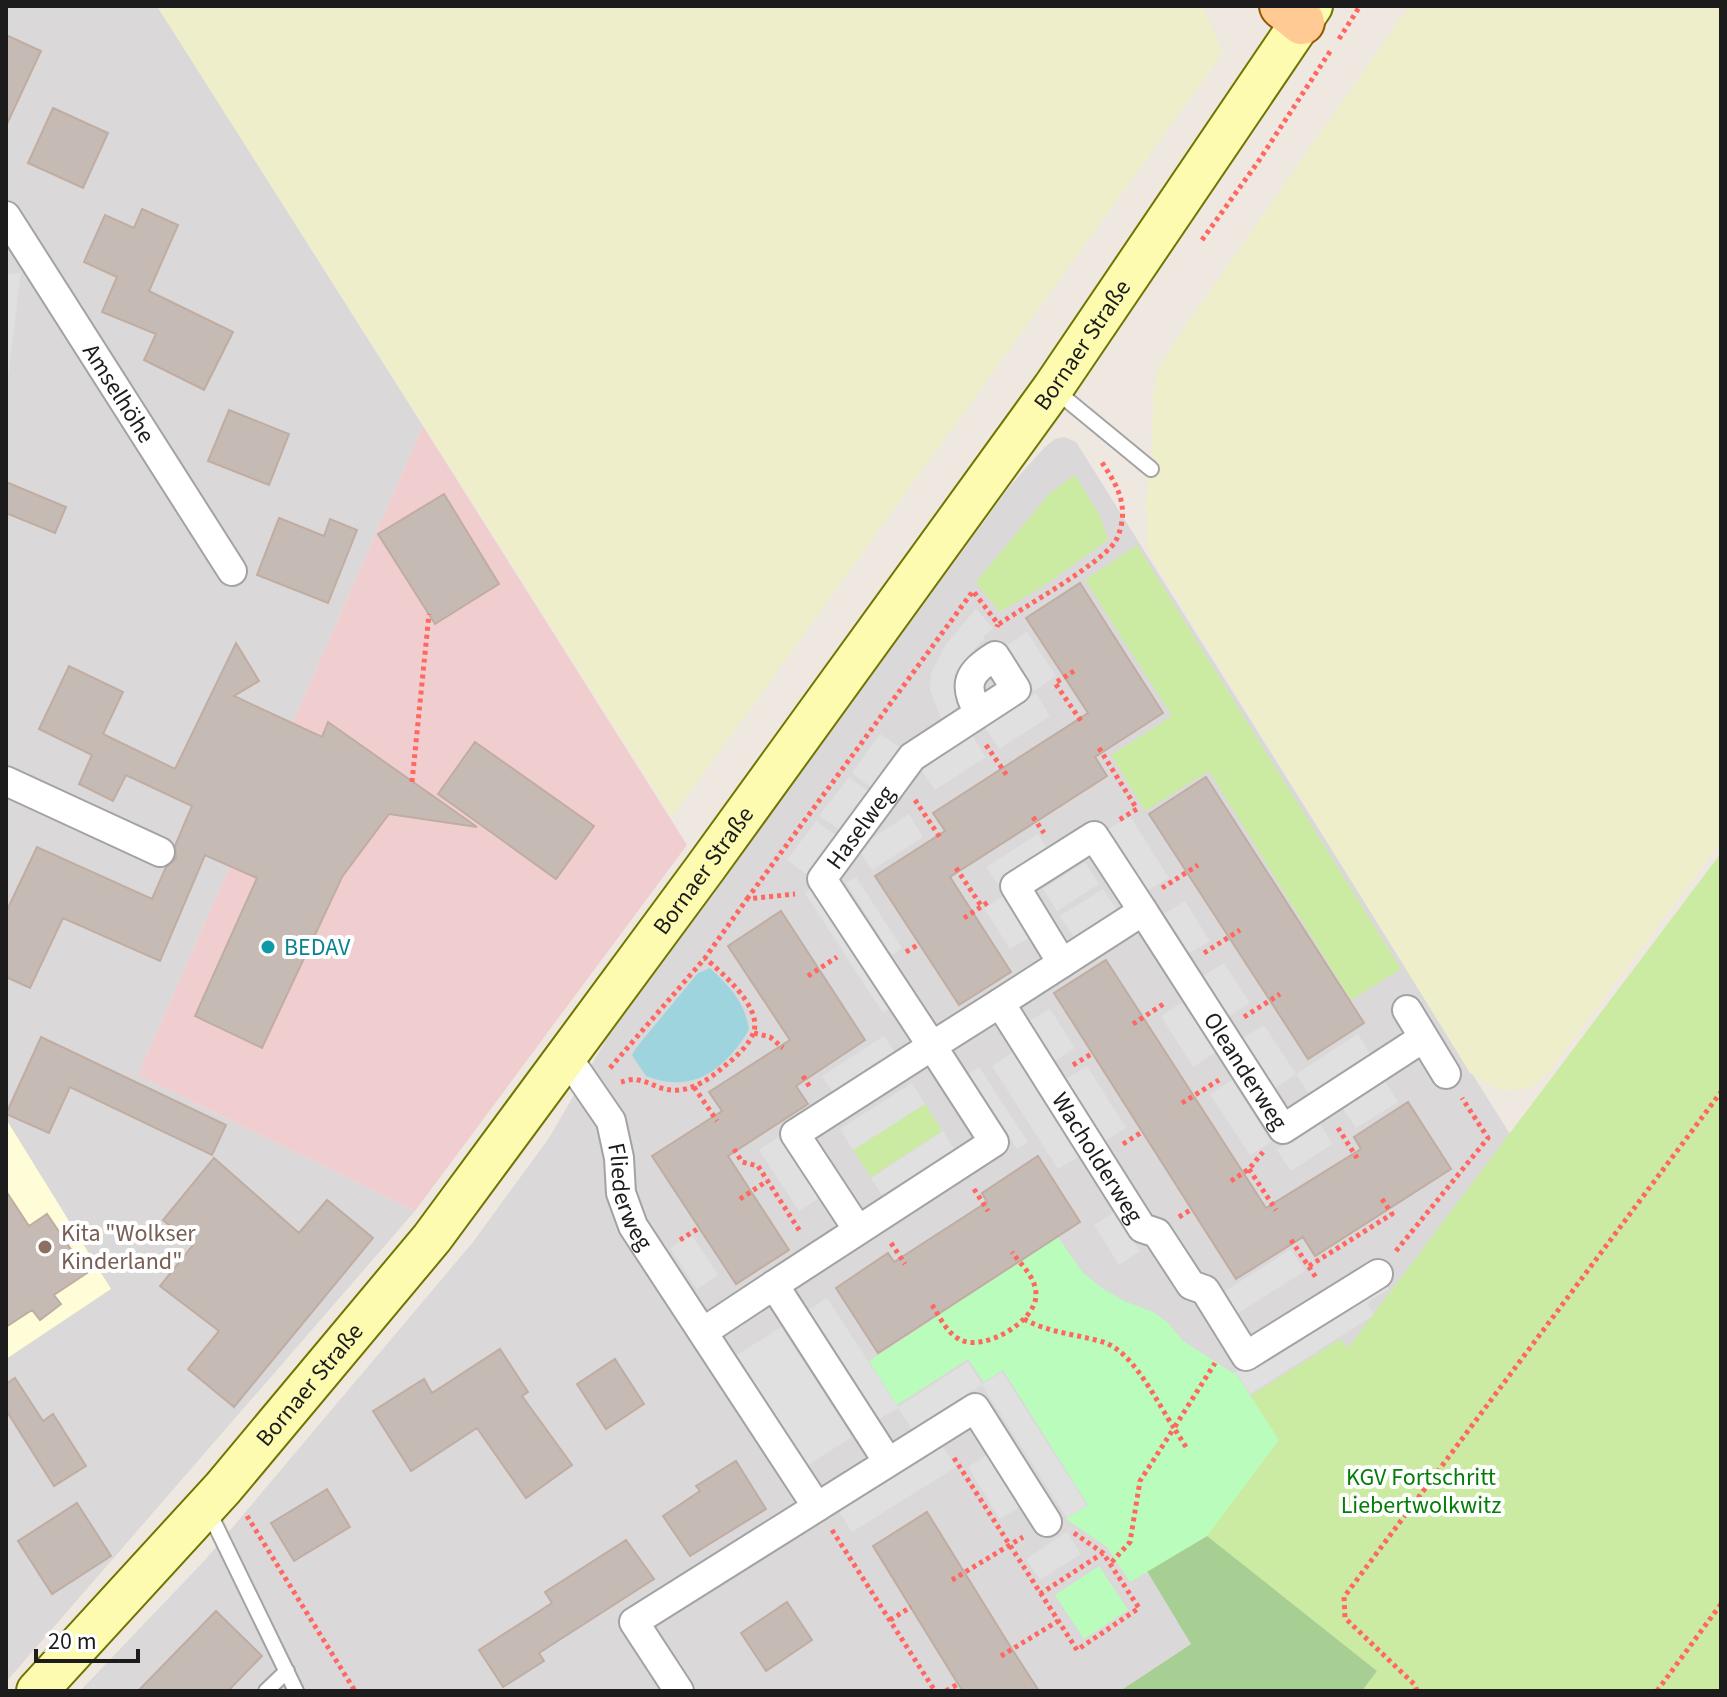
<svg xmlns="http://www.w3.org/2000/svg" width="1727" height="1697" font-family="'Source Sans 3',sans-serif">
  <rect width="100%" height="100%" fill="#eee8e0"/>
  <path fill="#dad8d9" d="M 6,6 L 157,6 L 423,426 L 138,1075 L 415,1211 L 6,1682 Z
    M 1064,437 L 1076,442 L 1510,1134 L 1207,1536 L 1191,1644 L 1120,1691 L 80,1691 L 205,1560 L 473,1242 L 549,1138 L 606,1040 L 1010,486 L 1045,447 L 1055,439 Z"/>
  <path fill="#f0cecf" d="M 423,426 L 687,845 L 415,1211 L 138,1075 Z"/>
  <path fill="#fffdd8" d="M 6,1119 L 111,1289 L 6,1359 Z"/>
  <path fill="#eeeeca" d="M 157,6 L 1202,6 L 1223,53 L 672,817 Z
    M 1409,6 L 1721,6 L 1721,842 L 1549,1072 L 1531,1088 L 1508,1091 L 1494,1088 L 1470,1073 L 1148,551 L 1146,506 L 1152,449 L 1153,395 L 1158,370 L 1172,345 Z"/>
  <path fill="#cbeba3" d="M 1075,475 L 1101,518 L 1108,540 L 1042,587 L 1000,612 L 976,582 L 1051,492 Z
    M 1137,545 L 1401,969 L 1351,1000 L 1209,771 L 1145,811 L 1111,755 L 1172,716 L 1085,580 Z
    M 1721,853 L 1721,1691 L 1362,1691 L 1377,1671 L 1206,1536 L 1279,1440 L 1250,1396 L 1340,1339 L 1348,1348 Z
    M 925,1104 L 942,1131 L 871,1177 L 853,1150 Z"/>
  <path fill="#a8cf93" d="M 1207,1536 L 1377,1671 L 1362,1691 L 1120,1691 L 1191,1644 L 1147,1571 Z"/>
  <path fill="#bafcbb" d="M 1058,1237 L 1083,1273 L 1102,1288 L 1124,1301 L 1153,1312 L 1168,1323 L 1183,1341 L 1233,1373 L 1235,1372 L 1279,1440 L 1207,1536 L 1130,1582 L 1107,1547 L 1066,1519 L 1088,1505 L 1003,1370 L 984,1382 L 968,1359 L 897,1405 L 869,1361 Z
    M 1099,1566 L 1128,1610 L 1084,1639 L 1055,1595 Z"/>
  <path fill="#e0e0e0" d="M 21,273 L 6,392 L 6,274 Z
    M 976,609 L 993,628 L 983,637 L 984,639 L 974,649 L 975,651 L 961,668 L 956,688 L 962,708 L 942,721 L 930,690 L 931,673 L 946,644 Z
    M 1027,632 L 1056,676 L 1034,691 L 1005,647 Z
    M 1036,693 L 1050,716 L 999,749 L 985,727 Z
    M 880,734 L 901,748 L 872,788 L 852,773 Z
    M 972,735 L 986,757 L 935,790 L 920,768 Z
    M 849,777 L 869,792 L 840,830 L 819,816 Z
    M 909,814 L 923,837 L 872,870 L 857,848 Z
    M 1130,816 L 1169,878 L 1148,890 L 1109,829 Z
    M 816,821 L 837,836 L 807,875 L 787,860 Z
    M 1038,834 L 1052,856 L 1001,889 L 986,867 Z
    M 1085,862 L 1099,884 L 1057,911 L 1043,889 Z
    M 856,877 L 902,948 L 892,955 L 846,883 Z
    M 815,886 L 894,1006 L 883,1013 L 805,893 Z
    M 1103,889 L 1117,910 L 1074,937 L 1060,916 Z
    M 1005,895 L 1032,936 L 1010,949 L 984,908 Z
    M 1185,901 L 1210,941 L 1189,953 L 1164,914 Z
    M 1224,963 L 1250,1003 L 1229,1016 L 1203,976 Z
    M 1182,1002 L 1215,1053 L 1193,1067 L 1161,1016 Z
    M 1050,1009 L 1075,1048 L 1055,1061 L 1029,1021 Z
    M 1264,1025 L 1296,1074 L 1358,1034 L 1371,1055 L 1309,1094 L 1296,1074 L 1275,1088 L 1243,1038 Z
    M 884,1036 L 898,1057 L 836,1097 L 822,1076 Z
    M 1013,1052 L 1080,1156 L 1058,1169 L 992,1066 Z
    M 1087,1066 L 1126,1128 L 1105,1141 L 1066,1079 Z
    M 979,1067 L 1028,1142 L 1017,1149 L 968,1074 Z
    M 1232,1080 L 1271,1142 L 1250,1155 L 1210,1094 Z
    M 1385,1081 L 1398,1102 L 1356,1128 L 1343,1109 Z
    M 912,1083 L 925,1104 L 853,1150 L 840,1129 Z
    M 1320,1123 L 1332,1144 L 1291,1171 L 1277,1150 Z
    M 943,1131 L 956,1152 L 884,1199 L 871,1178 Z
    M 780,1136 L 821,1197 L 799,1211 L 759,1150 Z
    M 1115,1212 L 1140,1251 L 1119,1265 L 1094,1225 Z
    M 691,1234 L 718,1275 L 697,1289 L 670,1248 Z
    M 1291,1249 L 1305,1271 L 1232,1317 L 1219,1295 Z
    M 1382,1279 L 1389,1289 L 1367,1303 L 1374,1315 L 1250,1394 L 1236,1372 Z
    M 827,1298 L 898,1407 L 968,1362 L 982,1384 L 1002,1372 L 1087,1505 L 1067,1518 L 982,1385 L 912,1429 L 898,1408 L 876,1421 L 805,1312 Z
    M 781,1327 L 852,1437 L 805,1467 L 734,1357 Z
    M 942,1445 L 956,1467 L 852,1532 L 838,1510 Z
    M 990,1453 L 1023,1505 L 1000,1519 L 968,1467 Z
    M 1067,1532 L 1081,1554 L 1040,1580 L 1026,1559 Z"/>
  <path fill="#9ed4de" d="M 710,968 C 730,987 745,1002 749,1030 C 725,1069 693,1095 646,1076 L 632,1055 L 636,1048 L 698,973 Z"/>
  <path fill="#c6bab4" stroke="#c0ada2" stroke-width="2" d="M 6,35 L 41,51 L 6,126 Z
    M 53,108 L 108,133 L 83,188 L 28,163 Z
    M 142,209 L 178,225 L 149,291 L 233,332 L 204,390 L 144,360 L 156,334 L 102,312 L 117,277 L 84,262 L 105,215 L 134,228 Z
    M 229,410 L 289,434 L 269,485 L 208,461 Z
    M 6,482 L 66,507 L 55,533 L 6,513 Z
    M 444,494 L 499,584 L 435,624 L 378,534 Z
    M 279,518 L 324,536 L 330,519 L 357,530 L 328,603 L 257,575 Z
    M 1080,583 L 1163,713 L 1095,757 L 1107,776 L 950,877 L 1011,972 L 959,1005 L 875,876 L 945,831 L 933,813 L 1088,713 L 1026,618 Z
    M 236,643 L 259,681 L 234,696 L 322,737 L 328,722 L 477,827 L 389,814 L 342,877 L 262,1048 L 195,1016 L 257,878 L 205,855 L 160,961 L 63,918 L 30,988 L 6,977 L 6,912 L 37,847 L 152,899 L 166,867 L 176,858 L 175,846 L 192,806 L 126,775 L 113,801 L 79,784 L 92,755 L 39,729 L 69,666 L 123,692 L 103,734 L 175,769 Z
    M 475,742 L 594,826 L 556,879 L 438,794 Z
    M 1206,777 L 1364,1023 L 1308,1059 L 1149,814 Z
    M 781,911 L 865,1040 L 796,1086 L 808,1104 L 728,1156 L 789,1250 L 736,1284 L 652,1156 L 722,1111 L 709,1092 L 790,1040 L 728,946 Z
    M 1106,960 L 1266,1208 L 1361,1149 L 1354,1137 L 1408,1102 L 1451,1169 L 1315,1256 L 1303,1237 L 1236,1279 L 1054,993 Z
    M 41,1037 L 226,1125 L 212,1155 L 70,1087 L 49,1133 L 6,1114 Z
    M 1038,1156 L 1080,1222 L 878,1353 L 836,1288 L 888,1253 L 894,1262 L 987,1202 L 982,1193 Z
    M 214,1158 L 299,1233 L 327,1200 L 373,1238 L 234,1407 L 188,1369 L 219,1331 L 160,1286 L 194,1244 L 163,1220 Z
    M 6,1191 L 29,1226 L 47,1214 L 87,1273 L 54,1295 L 61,1304 L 40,1320 L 32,1310 L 6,1327 Z
    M 500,1349 L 528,1392 L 522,1396 L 572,1465 L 526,1498 L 477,1428 L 411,1471 L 373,1411 L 424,1379 L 432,1393 Z
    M 615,1359 L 644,1404 L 606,1429 L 577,1384 Z
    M 15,1378 L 43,1421 L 53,1414 L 86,1466 L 54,1486 L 6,1410 L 6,1384 Z
    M 736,1461 L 766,1509 L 690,1556 L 663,1516 L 700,1491 L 696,1486 Z
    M 327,1489 L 350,1527 L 294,1561 L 271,1523 Z
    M 77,1503 L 111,1556 L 52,1594 L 18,1541 Z
    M 927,1512 L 1010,1646 L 1039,1691 L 963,1691 L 958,1684 L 873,1546 Z
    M 626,1540 L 654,1579 L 539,1653 L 544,1661 L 503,1687 L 479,1650 L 552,1603 L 545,1592 Z
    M 787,1602 L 812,1640 L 766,1671 L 741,1633 Z
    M 216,1611 L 262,1656 L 228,1691 L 138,1691 Z"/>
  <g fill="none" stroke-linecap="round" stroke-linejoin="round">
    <g stroke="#a3a3a3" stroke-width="18">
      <path id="lane" d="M 1055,390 L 1151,469
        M 208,1510 L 296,1691
        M 266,1691 L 287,1671"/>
    </g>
    <g stroke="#a3a3a3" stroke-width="32">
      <g id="street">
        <path id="s1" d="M 6,216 L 232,571"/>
        <path d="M 6,781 L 160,852"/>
        <path d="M 1062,963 L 1015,886 L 1094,836 L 1143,911"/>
        <path id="s2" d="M 1000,1003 L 1143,911 L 1283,1129 L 1423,1038"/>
        <path d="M 1407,1010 L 1446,1074"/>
        <path id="s3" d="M 567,1057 L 611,1121 L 619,1158 L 621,1193 L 633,1226 L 817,1507 L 975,1408 L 1047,1522"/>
        <path id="s4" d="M 858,1230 L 795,1134 L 932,1046 L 822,879 L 912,757 L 1016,689 L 995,656 C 968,673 962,685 979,713"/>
        <path id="s5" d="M 774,1285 L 994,1142 L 932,1046 L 1000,1003 L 1142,1228 L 1157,1233 L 1191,1285 L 1205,1290 L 1246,1356 L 1378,1274"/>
        <path d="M 703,1332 L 774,1285 L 888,1462"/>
        <path d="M 679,1691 L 634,1622 L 817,1507"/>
      </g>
    </g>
    <g stroke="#707500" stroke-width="44">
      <g id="secondary">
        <path id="s6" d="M 37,1691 L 223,1488 L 432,1238 L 706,867 L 1053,388 L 1312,6"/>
      </g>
    </g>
    <g stroke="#935900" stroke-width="48">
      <path id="primary" d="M 1282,6 L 1302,22"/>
    </g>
    <path stroke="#ff6760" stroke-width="5" stroke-dasharray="4 4" stroke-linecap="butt" d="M 1339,39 L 1360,6
      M 1202,240 L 1258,162 L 1331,50
      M 999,624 C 1024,607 1100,564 1115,542 C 1121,532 1124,516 1122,506 C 1120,489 1110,475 1101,461
      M 1074,671 L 1055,683 L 1081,721
      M 986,745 L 1008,777
      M 1099,748 L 1137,809 L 1119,820
      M 412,782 L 429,614
      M 915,800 L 941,839
      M 1033,817 L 1044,833
      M 956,868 L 982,907
      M 1162,888 L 1198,865
      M 747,899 L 973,591 L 998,624 L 997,627
      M 964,918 L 990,901
      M 906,952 L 919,944
      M 1204,953 L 1240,930
      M 808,976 L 837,957
      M 1244,1017 L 1280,994
      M 1133,1024 L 1165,1003
      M 754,1033 L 770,1037 L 783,1048
      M 1073,1065 L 1093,1053
      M 610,1068 L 705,958 L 747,899 L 795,894
      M 803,1076 L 811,1089
      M 621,1082 C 626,1081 633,1078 638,1080 C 653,1083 663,1092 679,1090 C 698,1088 713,1076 727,1064 C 737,1056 750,1044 754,1031 C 761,1006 722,973 705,958
      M 694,1087 L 717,1121
      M 1182,1103 L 1219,1080
      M 1338,1128 L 1357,1158
      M 1123,1144 L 1142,1132
      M 734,1149 L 742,1162 L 758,1166 L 801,1233
      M 1249,1169 L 1276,1210
      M 1231,1181 L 1249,1169 L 1263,1152
      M 974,1189 L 988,1211
      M 740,1199 L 767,1181
      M 1179,1217 L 1192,1209
      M 680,1240 L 699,1228
      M 1291,1240 L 1317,1279
      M 891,1243 L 905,1264
      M 1396,1251 L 1488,1138 L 1462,1098
      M 1309,1266 L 1392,1214 L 1382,1199
      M 932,1305 C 940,1317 946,1332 959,1339 C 982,1353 1036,1322 1036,1295 C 1036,1277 1021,1265 1012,1252
      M 1024,1319 C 1049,1333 1076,1334 1103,1342 C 1133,1351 1157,1402 1174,1428 L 1140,1481 L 1130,1542 L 1111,1563
      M 1186,1447 L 1174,1428 L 1215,1363
      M 954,1458 L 1077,1650 L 1139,1608 L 1103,1553 L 1074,1533
      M 247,1516 L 355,1691
      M 832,1530 L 935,1691
      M 952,1580 L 1023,1537
      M 1040,1594 L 1103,1553
      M 890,1620 L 911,1607
      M 1001,1656 L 1058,1621
      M 946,1691 L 958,1684
      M 1417,1691 L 1415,1685 L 1345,1618 L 1344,1597 L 1721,1092
      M 1657,1691 L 1721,1604"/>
    <use href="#lane" stroke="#fff" stroke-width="14"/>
    <use href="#street" stroke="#fff" stroke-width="28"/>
    <use href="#secondary" stroke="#fcfbb0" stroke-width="40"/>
    <use href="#primary" stroke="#ffca94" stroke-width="44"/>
  </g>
  <circle fill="#0f9aa8" stroke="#fff" stroke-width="3" cx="268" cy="947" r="8"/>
  <circle fill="#8d6e63" stroke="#fff" stroke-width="3" cx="45" cy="1247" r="8"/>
  <g text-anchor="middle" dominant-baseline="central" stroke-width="8" stroke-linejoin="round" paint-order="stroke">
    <g font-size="24" fill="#1c1c1c" stroke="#fff">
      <text stroke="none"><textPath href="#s6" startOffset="1706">Bornaer Straße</textPath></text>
      <text stroke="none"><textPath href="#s1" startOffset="210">Amselhöhe</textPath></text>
      <text stroke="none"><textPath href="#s4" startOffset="542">Haselweg</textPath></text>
      <text stroke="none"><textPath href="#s6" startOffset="1058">Bornaer Straße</textPath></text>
      <text stroke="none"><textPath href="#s2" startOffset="360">Oleanderweg</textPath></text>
      <text stroke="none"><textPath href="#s5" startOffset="640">Wacholderweg</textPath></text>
      <text stroke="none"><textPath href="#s3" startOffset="156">Fliederweg</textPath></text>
      <text stroke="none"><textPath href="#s6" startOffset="410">Bornaer Straße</textPath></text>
    </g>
    <g font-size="24" fill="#0d838f" stroke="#fff" text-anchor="start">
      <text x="284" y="947">BEDAV</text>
    </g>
    <g font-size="24" fill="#785e54" stroke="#fff" text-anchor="start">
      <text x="61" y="1233">Kita "Wolkser<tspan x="61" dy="28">Kinderland"</tspan></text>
    </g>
    <g font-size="24" fill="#067d09" stroke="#fff">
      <text x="1421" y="1477">KGV Fortschritt<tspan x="1421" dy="28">Liebertwolkwitz</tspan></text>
    </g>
  </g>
  <rect width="1727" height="1697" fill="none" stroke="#1c1c1c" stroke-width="16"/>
  <path d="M36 1649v12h102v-12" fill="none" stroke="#1c1c1c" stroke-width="4"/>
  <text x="48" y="1649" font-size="24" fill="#1c1c1c" stroke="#ffffff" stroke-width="6" paint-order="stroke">20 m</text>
</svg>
